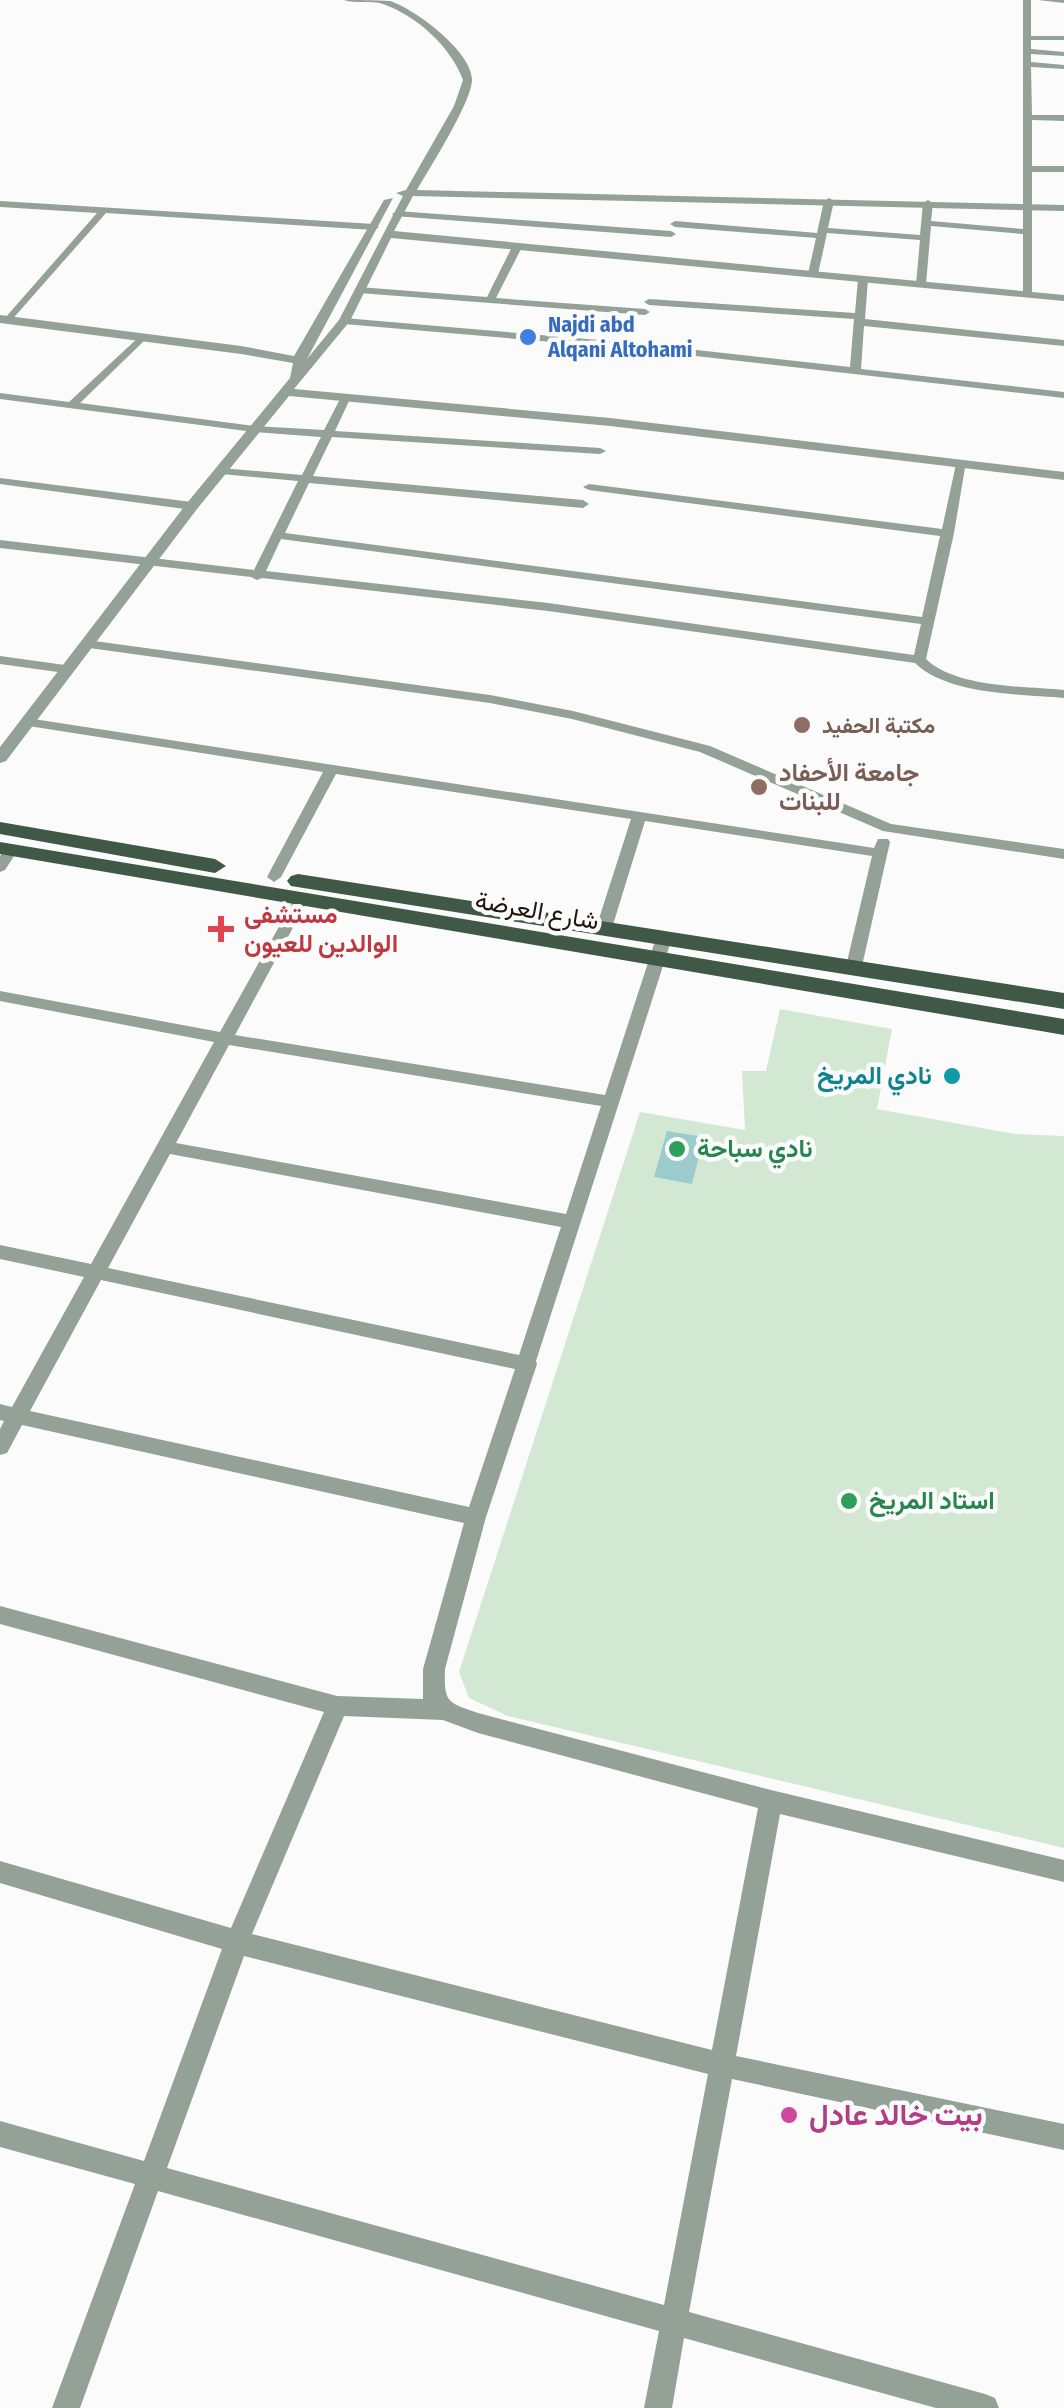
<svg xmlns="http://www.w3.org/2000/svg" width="1064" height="2408" font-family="'Fira Sans Condensed',Vazirmatn,sans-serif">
  <rect width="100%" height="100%" fill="#fbfbfb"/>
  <path fill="#d3e8d2" d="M 780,1009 L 892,1029 L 877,1109 L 1015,1134 L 1064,1136 L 1064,1848 L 508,1716 L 469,1698 L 459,1672 L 640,1112 L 745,1130 L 742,1071 L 766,1071 Z"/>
  <path fill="#9ccbcd" d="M 667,1131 L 704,1137 L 692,1184 L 654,1177 Z"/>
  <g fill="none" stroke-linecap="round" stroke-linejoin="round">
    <path fill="#93a196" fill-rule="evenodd" d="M 1023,0 L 1031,0 L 1031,36 L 1064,36 L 1064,40 L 1031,40 L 1031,49 L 1064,52 L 1064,56 L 1031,54 L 1031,62 L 1064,65 L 1064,69 L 1031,67 L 1032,115 L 1064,115 L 1064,121 L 1032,120 L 1032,166 L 1064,166 L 1064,172 L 1032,172 L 1032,296 L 1023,294 L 1023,234 L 931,226 L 926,284 L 921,287 L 916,284 L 920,240 L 827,233 L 818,274 L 813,277 L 808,274 L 816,238 L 675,227 L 670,224 L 675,221 L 817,233 L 824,201 L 829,198 L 834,201 L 828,228 L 920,235 L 923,203 L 928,200 L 933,203 L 931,221 L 1023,229 Z
      M 1038,0 L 1064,0 L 1064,3 Z
      M 0,201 L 374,224 L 379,227 L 374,230 L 106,213 L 9,323 L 5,322 L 5,318 L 97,213 L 0,207 Z
      M 397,211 L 671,231 L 676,234 L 671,237 L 394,216 L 392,214 Z
      M 517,244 L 522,247 L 496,298 L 645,309 L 650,312 L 645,315 L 359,293 L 354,290 L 359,287 L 487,297 L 512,247 Z
      M 863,276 L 868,279 L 865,319 L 1064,340 L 1064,346 L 864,326 L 861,369 L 1064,392 L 1064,398 L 634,349 L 344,324 L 339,321 L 344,318 L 634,343 L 850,367 L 854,319 L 649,305 L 644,302 L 649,299 L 855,313 L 858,279 Z
      M 141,335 L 146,338 L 145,340 L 80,403 L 254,426 L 324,430 L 339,401 L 344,398 L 349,401 L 335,431 L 600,448 L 606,451 L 600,454 L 332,437 L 313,476 L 583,500 L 589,504 L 583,508 L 309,483 L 285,533 L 922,617 L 940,536 L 589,490 L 583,487 L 589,484 L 942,529 L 956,464 L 966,462 L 954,533 L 926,659 C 956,688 1024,686 1064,690 L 1064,698 C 1020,694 948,695 915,663 L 548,611 L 262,578 L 257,580 L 251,577 L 0,548 L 0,540 L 254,570 L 298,481 L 221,474 L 215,471 L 221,468 L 302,475 L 321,437 L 254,432 L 0,399 L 0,393 L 69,402 ZM 281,539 L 921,624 L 914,655 L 548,603 L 266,571 Z
      M 0,478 L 192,502 L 198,506 L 192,510 L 0,484 Z
      M 87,640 L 490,695 L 573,711 L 710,746 L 891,824 L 1064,849 L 1064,859 L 883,831 L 700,752 L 572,719 L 490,703 L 82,647 L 81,644 Z
      M 0,656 L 65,665 L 72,669 L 65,673 L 0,664 Z
      M 27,718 L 874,848 L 878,839 L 888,839 L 890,842 L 862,966 L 854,971 L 846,966 L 872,856 L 645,821 L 612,928 L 604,933 L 596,928 L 631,819 L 336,774 L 281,877 L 274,882 L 267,877 L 323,772 L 22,725 L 20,722 Z
      M 11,845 L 18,850 L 5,870 L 0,872 L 0,856 L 6,847 Z
      M 302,893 L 309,898 L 235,1035 L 605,1095 L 656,938 L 664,933 L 672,938 L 536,1361 L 537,1364 L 486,1517 L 445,1669 C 444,1703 447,1702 478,1713 L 771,1790 L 1064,1860 L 1064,1882 L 780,1814 L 736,2056 L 1064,2124 L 1064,2150 L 732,2079 L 689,2312 L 985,2394 L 995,2398 L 999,2408 L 936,2408 L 684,2338 L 672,2408 L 644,2408 L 659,2331 L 158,2191 L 80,2408 L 52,2408 L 135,2184 L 0,2147 L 0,2121 L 144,2161 L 222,1949 L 0,1883 L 0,1861 L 231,1928 L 324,1712 L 0,1624 L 0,1606 L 337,1696 L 423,1699 L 423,1669 L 464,1523 L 22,1425 L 7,1453 L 0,1455 L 0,1429 L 4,1421 L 0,1420 L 0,1404 L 12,1407 L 84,1277 L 0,1259 L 0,1245 L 91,1264 L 214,1042 L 0,1001 L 0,991 L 220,1032 L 295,898 ZM 229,1045 L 601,1106 L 566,1214 L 176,1143 ZM 170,1154 L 561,1227 L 519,1355 L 108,1268 ZM 101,1280 L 515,1369 L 469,1507 L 30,1411 ZM 344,1716 L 443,1720 L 478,1733 L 758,1808 L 712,2050 L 252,1934 ZM 244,1956 L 708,2074 L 664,2305 L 167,2168 Z"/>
    <path fill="#93a196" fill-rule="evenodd" d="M 344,0 C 357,0 377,0 390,1 C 415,9 471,51 472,79 C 473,100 429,169 417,190 L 1064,205 L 1064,211 L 413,196 L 394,231 L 1064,295 L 1064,301 L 391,238 L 350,321 L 294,389 L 610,418 L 1064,472 L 1064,480 L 610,426 L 289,396 L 197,509 L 6,761 L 0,763 L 0,747 L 187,503 L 290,378 L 293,363 L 241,354 L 0,323 L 0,315 L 241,346 L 294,356 L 384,200 L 393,198 L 307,359 L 339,320 L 403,196 L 396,193 L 406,190 L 454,106 L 463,80 C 451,47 417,16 383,4 C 371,0 355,4 344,0 Z"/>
    <path fill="#405946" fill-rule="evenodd" d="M 0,822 L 215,859 L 226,866 L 215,873 L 0,834 Z
      M 0,842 L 1064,1019 L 1064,1035 L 0,854 Z
      M 298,874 L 1064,993 L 1064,1009 L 291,886 L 287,881 L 291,876 Z"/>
  </g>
  <circle fill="#3f7fe0" stroke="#fbfbfb" stroke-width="4" cx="528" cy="337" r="10"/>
  <g fill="#8d6e63" stroke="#fbfbfb" stroke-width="4">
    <circle cx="802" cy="725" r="10"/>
    <circle cx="759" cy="787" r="10"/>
  </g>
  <path fill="#e0444e" stroke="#fbfbfb" stroke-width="4" d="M216 914h10v10h10v10h-10v10h-10v-10h-10v-10h10z"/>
  <circle fill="#0f9aa8" stroke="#fbfbfb" stroke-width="4" cx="952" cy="1076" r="10"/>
  <g fill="#2e9e5b" stroke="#fbfbfb" stroke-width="4">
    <circle cx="677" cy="1149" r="10"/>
    <circle cx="849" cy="1501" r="10"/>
  </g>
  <circle fill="#d1479c" stroke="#fbfbfb" stroke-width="4" cx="789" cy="2115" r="10"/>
  <g text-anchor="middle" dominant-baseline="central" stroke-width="9" stroke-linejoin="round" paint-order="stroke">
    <g font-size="22" font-weight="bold" fill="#366cbe" stroke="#fbfbfb" text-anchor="start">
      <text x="548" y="324">Najdi abd<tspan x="548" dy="25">Alqani Altohami</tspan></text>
    </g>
    <g font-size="22" font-weight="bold" fill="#785e54" stroke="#fbfbfb" text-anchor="start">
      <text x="822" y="725">مكتبة الحفيد</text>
    </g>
    <g font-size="25" font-weight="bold" fill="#785e54" stroke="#fbfbfb" text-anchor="start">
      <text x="779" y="773">جامعة الأحفاد<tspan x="779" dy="29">للبنات</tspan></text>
    </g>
    <g font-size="25" fill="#20150c" stroke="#fbfbfb">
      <text transform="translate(537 911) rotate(10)">شارع العرضة</text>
    </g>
    <g font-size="25" font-weight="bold" fill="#be3a42" stroke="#fbfbfb" text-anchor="start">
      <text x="244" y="915">مستشفى<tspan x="244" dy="29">الوالدين للعيون</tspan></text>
    </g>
    <g font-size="25" font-weight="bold" fill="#0d838f" stroke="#fbfbfb" text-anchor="end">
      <text x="932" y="1076">نادي المريخ</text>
    </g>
    <g font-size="25" font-weight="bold" fill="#27864d" stroke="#fbfbfb" text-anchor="start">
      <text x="697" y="1149">نادي سباحة</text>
      <text x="869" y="1501">استاد المريخ</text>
    </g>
    <g font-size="30" font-weight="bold" fill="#b23c85" stroke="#fbfbfb" text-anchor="start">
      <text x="809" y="2115">بيت خالد عادل</text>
    </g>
  </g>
</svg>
